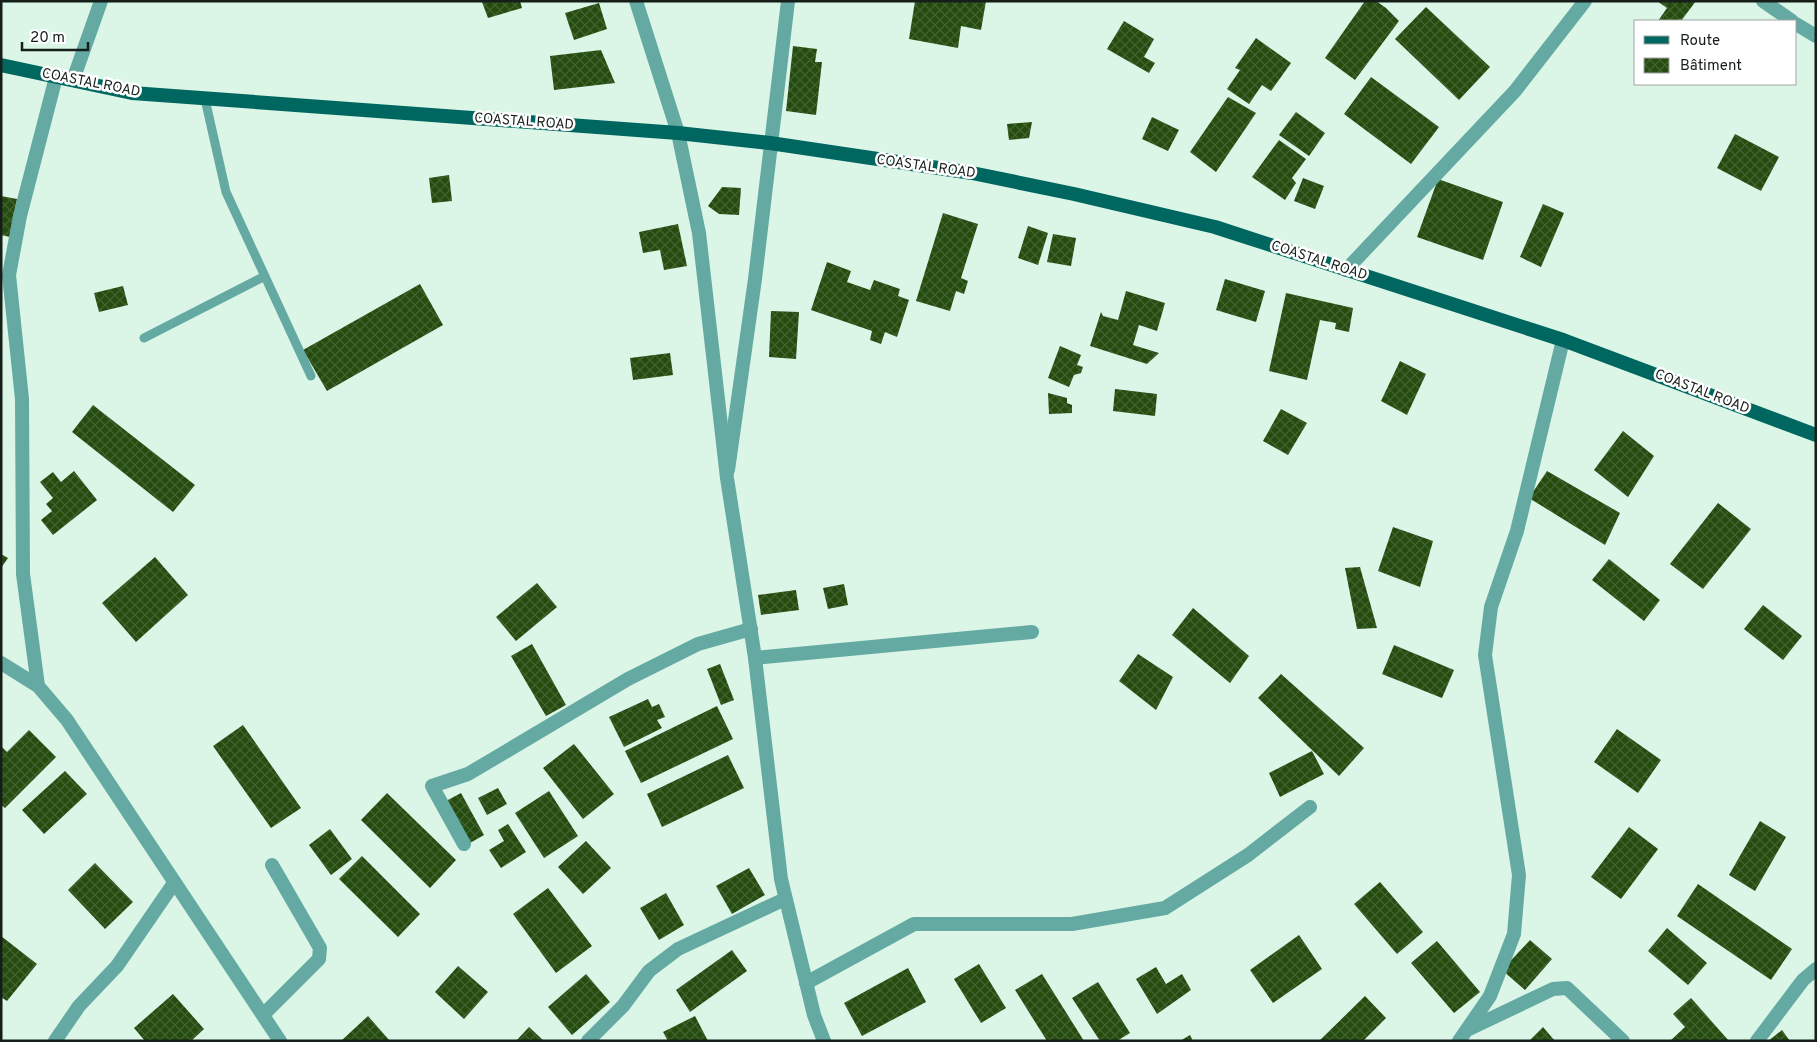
<svg xmlns="http://www.w3.org/2000/svg" width="1817" height="1042" font-family="Overpass,sans-serif">
  <defs>
    <pattern id="building-cross-hatch" width="8" height="8" patternUnits="userSpaceOnUse" patternTransform="scale(1.25)"><rect width="8" height="8" fill="#254c0f"/><path d="M0 0l8 8M0 8l8-8" fill="none" stroke="#436231"/></pattern>
  </defs>
  <rect width="100%" height="100%" fill="#dbf5e7"/>
  <path fill="url(#building-cross-hatch)" d="M 484,1 L 520,1 L 522,8 L 488,18 L 482,2 Z
    M 915,1 L 986,1 L 981,30 L 961,26 L 958,48 L 909,39 Z
    M 1365,1 L 1376,1 L 1386,8 L 1399,21 L 1355,80 L 1325,58 Z
    M 1657,1 L 1696,1 L 1681,21 L 1658,21 L 1667,8 Z
    M 599,3 L 607,29 L 574,40 L 565,13 Z
    M 1426,7 L 1490,67 L 1459,100 L 1395,39 Z
    M 1124,21 L 1154,39 L 1144,57 L 1155,63 L 1149,73 L 1107,49 Z
    M 1256,38 L 1291,63 L 1271,91 L 1262,85 L 1249,104 L 1227,89 L 1240,70 L 1235,68 Z
    M 793,46 L 817,49 L 815,62 L 822,62 L 816,115 L 786,111 Z
    M 601,50 L 615,83 L 554,90 L 550,56 Z
    M 1371,77 L 1439,127 L 1411,164 L 1344,114 Z
    M 1228,97 L 1256,113 L 1216,172 L 1190,152 Z
    M 1296,112 L 1325,133 L 1309,156 L 1279,135 Z
    M 1152,117 L 1179,130 L 1168,151 L 1142,139 Z
    M 1032,122 L 1029,138 L 1009,140 L 1007,124 Z
    M 1735,134 L 1779,157 L 1761,191 L 1717,168 Z
    M 1279,140 L 1306,159 L 1292,178 L 1296,183 L 1285,200 L 1252,177 Z
    M 449,175 L 452,201 L 432,203 L 429,178 Z
    M 1303,178 L 1324,186 L 1315,209 L 1294,201 Z
    M 1438,179 L 1503,202 L 1483,260 L 1417,237 Z
    M 722,187 L 741,188 L 739,215 L 719,214 L 708,206 Z
    M 1,196 L 17,199 L 10,237 L 1,235 Z
    M 1543,204 L 1564,213 L 1541,267 L 1520,257 Z
    M 943,213 L 978,224 L 961,278 L 968,281 L 964,294 L 956,291 L 950,311 L 916,301 Z
    M 678,224 L 687,266 L 664,270 L 660,250 L 643,253 L 639,232 Z
    M 1028,226 L 1048,233 L 1038,265 L 1018,258 Z
    M 1053,234 L 1076,238 L 1071,266 L 1047,262 Z
    M 827,262 L 851,271 L 847,282 L 870,290 L 874,280 L 900,289 L 898,296 L 909,300 L 897,337 L 885,332 L 881,344 L 870,340 L 872,331 L 811,310 Z
    M 1225,279 L 1265,291 L 1256,322 L 1216,310 Z
    M 420,284 L 443,325 L 327,391 L 303,350 Z
    M 123,286 L 128,305 L 99,312 L 94,293 Z
    M 1126,291 L 1165,303 L 1157,331 L 1139,325 L 1133,345 L 1159,353 L 1147,364 L 1090,346 L 1101,312 L 1103,316 L 1118,320 Z
    M 1286,293 L 1353,308 L 1349,332 L 1335,329 L 1336,323 L 1320,320 L 1307,380 L 1269,371 Z
    M 771,311 L 799,312 L 796,359 L 769,357 Z
    M 1060,346 L 1081,355 L 1077,365 L 1083,367 L 1081,373 L 1074,375 L 1069,387 L 1048,378 Z
    M 670,353 L 673,375 L 633,380 L 630,358 Z
    M 1400,361 L 1426,374 L 1407,415 L 1381,401 Z
    M 1115,389 L 1157,394 L 1155,416 L 1113,411 Z
    M 1048,393 L 1067,398 L 1067,403 L 1072,405 L 1072,413 L 1049,414 Z
    M 93,405 L 195,485 L 173,512 L 72,432 Z
    M 1281,409 L 1307,423 L 1288,455 L 1263,441 Z
    M 1623,431 L 1654,456 L 1628,497 L 1594,470 Z
    M 74,471 L 97,500 L 53,535 L 41,520 L 52,511 L 46,504 L 53,498 L 40,482 L 53,472 L 61,482 Z
    M 1547,471 L 1620,513 L 1605,545 L 1529,498 Z
    M 1718,503 L 1751,529 L 1703,589 L 1670,564 Z
    M 1393,527 L 1433,541 L 1420,587 L 1378,571 Z
    M 1,554 L 8,558 L 1,568 Z
    M 155,557 L 188,595 L 136,642 L 102,603 Z
    M 1609,559 L 1660,600 L 1644,621 L 1592,580 Z
    M 1360,567 L 1377,628 L 1357,629 L 1345,568 Z
    M 537,583 L 557,607 L 516,641 L 496,617 Z
    M 844,584 L 848,605 L 828,609 L 823,588 Z
    M 796,590 L 799,610 L 761,615 L 758,595 Z
    M 1763,605 L 1802,636 L 1783,660 L 1744,629 Z
    M 1193,608 L 1249,656 L 1230,683 L 1172,635 Z
    M 532,644 L 566,705 L 546,716 L 511,656 Z
    M 1394,645 L 1454,670 L 1442,698 L 1382,674 Z
    M 1138,654 L 1173,677 L 1156,710 L 1119,681 Z
    M 720,664 L 734,700 L 721,705 L 707,669 Z
    M 1281,674 L 1364,748 L 1339,776 L 1258,698 Z
    M 648,699 L 652,707 L 659,704 L 665,717 L 657,720 L 662,728 L 624,747 L 609,717 Z
    M 717,706 L 733,739 L 641,783 L 625,751 Z
    M 243,725 L 301,808 L 271,828 L 213,746 Z
    M 1617,729 L 1661,760 L 1638,793 L 1594,762 Z
    M 29,730 L 56,757 L 5,808 L 1,805 L 1,746 L 7,752 Z
    M 574,744 L 614,794 L 583,819 L 543,768 Z
    M 1312,751 L 1324,774 L 1280,797 L 1269,773 Z
    M 728,755 L 744,788 L 662,827 L 647,794 Z
    M 65,771 L 87,794 L 44,834 L 22,810 Z
    M 498,788 L 507,804 L 487,815 L 478,798 Z
    M 549,791 L 578,836 L 544,858 L 515,813 Z
    M 387,793 L 456,860 L 430,888 L 361,820 Z
    M 461,793 L 484,835 L 470,843 L 446,801 Z
    M 1760,821 L 1786,837 L 1755,891 L 1729,875 Z
    M 508,824 L 526,852 L 501,868 L 489,850 L 504,841 L 498,830 Z
    M 1629,827 L 1658,849 L 1621,899 L 1591,877 Z
    M 330,829 L 352,859 L 331,875 L 309,845 Z
    M 586,841 L 611,868 L 583,894 L 558,867 Z
    M 362,856 L 420,914 L 398,937 L 339,879 Z
    M 95,863 L 133,902 L 105,929 L 68,890 Z
    M 749,868 L 765,895 L 732,914 L 716,886 Z
    M 1380,882 L 1423,932 L 1397,954 L 1354,904 Z
    M 1698,884 L 1792,949 L 1771,980 L 1677,916 Z
    M 548,888 L 592,946 L 556,973 L 513,914 Z
    M 666,893 L 684,925 L 659,940 L 640,908 Z
    M 1667,928 L 1707,963 L 1688,985 L 1648,951 Z
    M 1299,935 L 1322,969 L 1273,1003 L 1250,970 Z
    M 1,936 L 37,964 L 7,1001 L 1,997 Z
    M 1530,940 L 1552,959 L 1525,990 L 1502,970 Z
    M 1437,941 L 1480,992 L 1454,1013 L 1411,963 Z
    M 732,950 L 747,971 L 690,1012 L 676,990 Z
    M 979,964 L 1006,1008 L 981,1023 L 954,979 Z
    M 458,966 L 488,992 L 464,1019 L 435,992 Z
    M 1156,967 L 1166,984 L 1182,974 L 1191,990 L 1157,1014 L 1136,979 Z
    M 908,968 L 926,1002 L 862,1036 L 844,1003 Z
    M 586,974 L 610,1002 L 572,1035 L 548,1007 Z
    M 1042,974 L 1084,1041 L 1047,1041 L 1015,990 Z
    M 1098,982 L 1130,1033 L 1117,1041 L 1100,1041 L 1072,998 Z
    M 173,994 L 204,1029 L 191,1041 L 145,1041 L 134,1028 Z
    M 1365,996 L 1386,1018 L 1363,1041 L 1319,1041 Z
    M 1691,998 L 1729,1041 L 1670,1041 L 1685,1027 L 1673,1014 Z
    M 368,1016 L 390,1041 L 341,1041 Z
    M 695,1016 L 708,1041 L 668,1041 L 663,1032 Z
    M 529,1027 L 544,1041 L 516,1041 Z
    M 1543,1027 L 1555,1041 L 1529,1041 Z
    M 1782,1030 L 1790,1041 L 1768,1041 Z
    M 1190,1035 L 1193,1041 L 1180,1041 Z"/>
  <g fill="none" stroke-linecap="round" stroke-linejoin="round">
    <path stroke="#64aaa3" stroke-width="9" d="M 205,99 L 226,192 L 311,376
      M 144,338 L 265,276"/>
    <path stroke="#64aaa3" stroke-width="14" d="M 1763,1 L 1792,21
      M 1796,24 L 1816,36
      M 56,77 L 20,216 L 9,275 L 22,399 L 23,574 L 38,686 L 67,720 L 280,1041
      M 73,80 L 101,1
      M 1346,270 L 1515,91 L 1585,1
      M 728,470 L 755,279 L 788,1
      M 755,658 L 1032,632
      M 1,663 L 38,686
      M 464,844 L 432,786 L 468,774 L 628,679 L 698,644 L 751,629
      M 806,983 L 914,924 L 1072,924 L 1165,908 L 1248,855 L 1310,807
      M 263,1015 L 319,959 L 320,948 L 272,865
      M 1467,1030 L 1553,989 L 1567,988 L 1623,1041
      M 55,1041 L 79,1006 L 117,966 L 174,883
      M 588,1041 L 623,1006 L 649,971 L 678,949 L 785,899
      M 1459,1041 L 1490,996 L 1514,934 L 1519,875 L 1485,655 L 1491,607 L 1517,531 L 1563,340
      M 1757,1041 L 1803,980 L 1816,969"/>
    <path stroke="#64aaa3" stroke-width="14" d="M 636,1 L 678,133 L 699,233 L 727,478 L 755,658 L 781,879 L 814,1015 L 824,1041"/>
    <path stroke="#006760" stroke-width="14" d="M 1,65 L 132,93 L 678,133 L 770,143 L 972,173 L 1074,194 L 1215,227 L 1563,340 L 1816,435"/>
  </g>
  <g text-anchor="middle" dominant-baseline="central" stroke-width="5" stroke-linejoin="round" paint-order="stroke">
    <g font-size="14" fill="#151e19" stroke="#fff">
      <text transform="translate(91 83) rotate(11)">COASTAL ROAD</text>
      <text transform="translate(524 122) rotate(4)">COASTAL ROAD</text>
      <text transform="translate(926 167) rotate(8)">COASTAL ROAD</text>
      <text transform="translate(1319 261) rotate(18)">COASTAL ROAD</text>
      <text transform="translate(1702 392) rotate(21)">COASTAL ROAD</text>
    </g>
  </g>
  <rect width="1817" height="1042" fill="none" stroke="#151e19" stroke-width="5"/>
  <rect x="1634" y="20" width="162" height="65" fill="#ffffff" stroke="#a1a5a3"/>
  <rect x="1644" y="36" width="25" height="8" fill="#006760" stroke="#a1a5a3"/>
  <text x="1680" y="45" font-size="15" fill="#151e19">Route</text>
  <rect x="1644" y="58" width="25" height="15" fill="url(#building-cross-hatch)" stroke="#a1a5a3"/>
  <text x="1680" y="70" font-size="15" fill="#151e19">Bâtiment</text>
  <path d="M22 42v8h66v-8" fill="none" stroke="#151e19" stroke-width="2.5"/>
  <text x="30" y="42" font-size="15" fill="#151e19" stroke="#ffffff" stroke-width="4" paint-order="stroke">20 m</text>
</svg>
